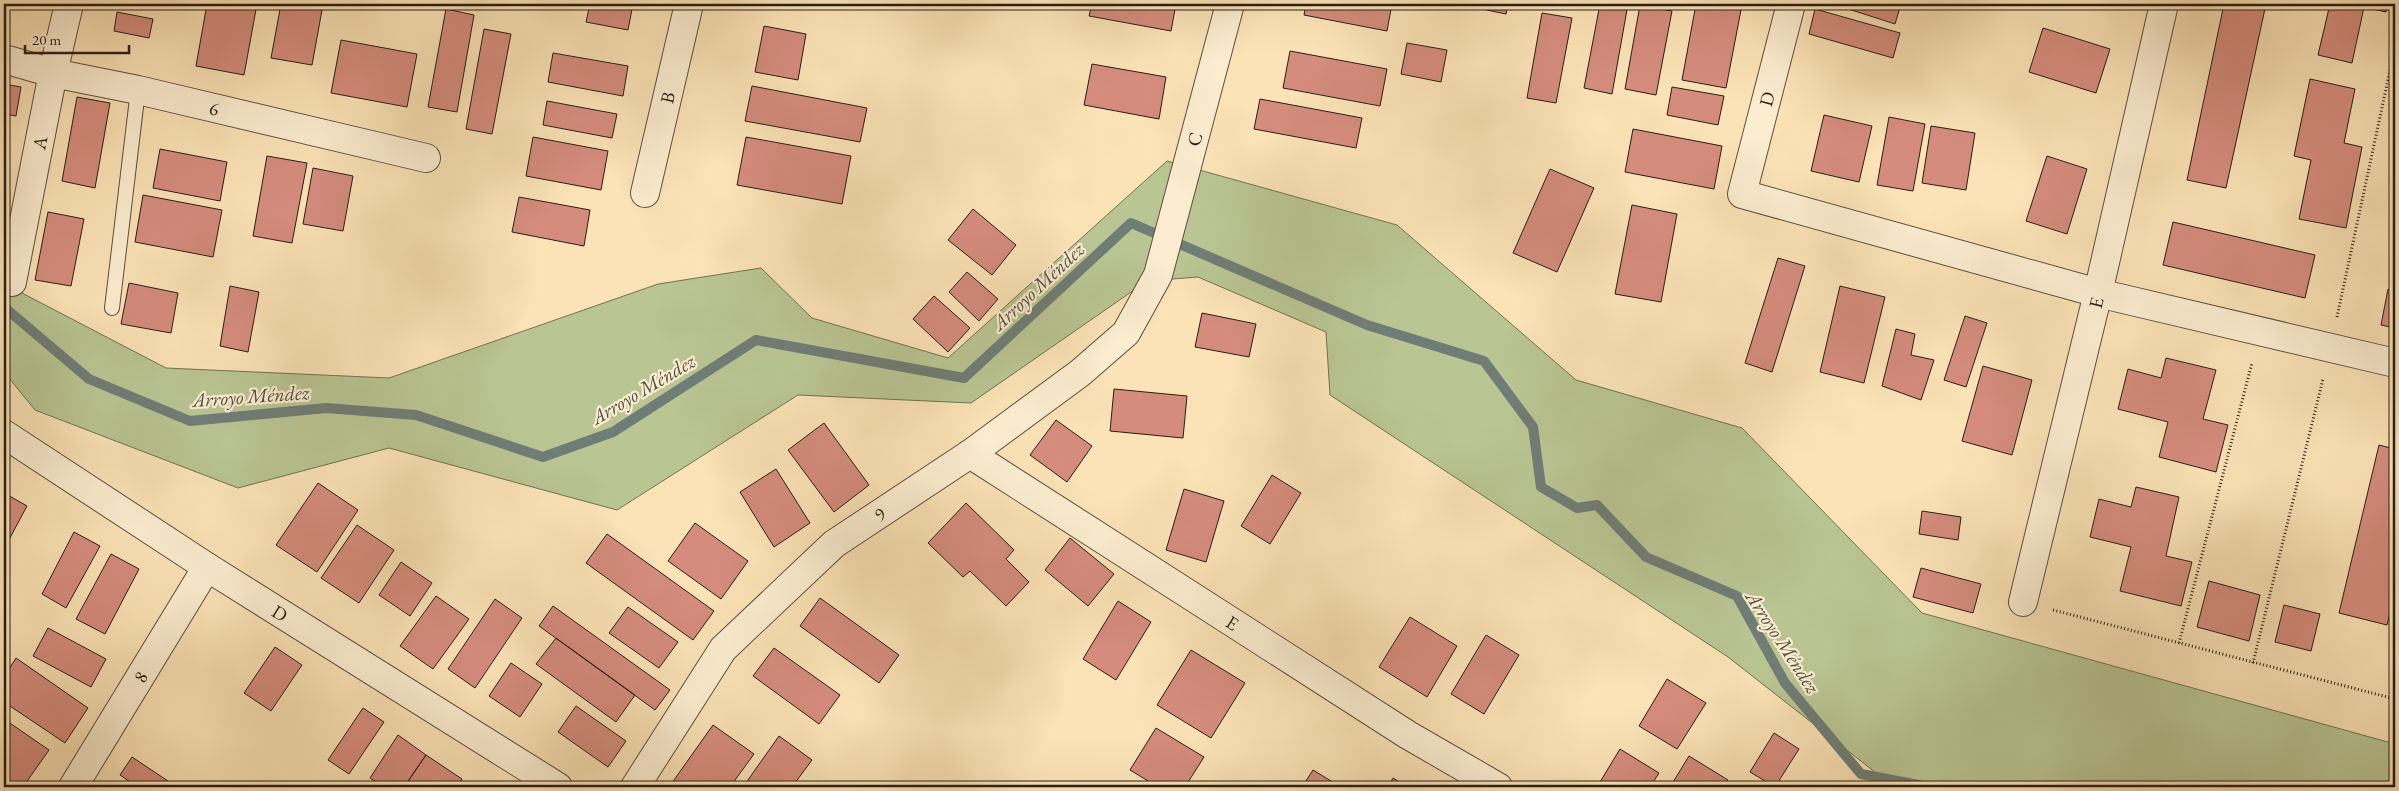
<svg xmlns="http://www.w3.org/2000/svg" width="2399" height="791" font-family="'EB Garamond',serif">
  <rect width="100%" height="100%" fill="#fbe3b7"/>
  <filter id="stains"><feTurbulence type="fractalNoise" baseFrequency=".004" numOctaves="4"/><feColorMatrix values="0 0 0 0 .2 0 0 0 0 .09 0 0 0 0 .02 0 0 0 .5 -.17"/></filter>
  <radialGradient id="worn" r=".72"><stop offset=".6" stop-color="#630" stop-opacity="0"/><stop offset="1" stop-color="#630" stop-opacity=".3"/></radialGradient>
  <path fill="#b9c593" stroke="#717254" d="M 1167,161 L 1397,225 L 1576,380 L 1742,428 L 1922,613 L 2395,744 L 2395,787 L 1894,787 L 1728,657 L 1330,395 L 1326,332 L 1198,277 L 1147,281 L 971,403 L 798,395 L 617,510 L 389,448 L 238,488 L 35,410 L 4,372 L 4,181 L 20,292 L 166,368 L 389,378 L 658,284 L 761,268 L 812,318 L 948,358 Z"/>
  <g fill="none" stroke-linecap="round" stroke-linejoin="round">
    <path stroke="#707d76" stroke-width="10" d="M 4,307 L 89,379 L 190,421 L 326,408 L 416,415 L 543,457 L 613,432 L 756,340 L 964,378 L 1131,223 L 1367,325 L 1484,361 L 1533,427 L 1541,487 L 1577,508 L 1597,505 L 1646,557 L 1737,596 L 1785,683 L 1861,774 L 1929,787"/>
  </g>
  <path fill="#d58c7d" stroke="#291e15" d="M 207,4 L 257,4 L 244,75 L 196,66 Z
    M 281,4 L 322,10 L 312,65 L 271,58 Z
    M 590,4 L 633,4 L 628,30 L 586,22 Z
    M 1092,4 L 1176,4 L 1171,31 L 1089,16 Z
    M 1306,4 L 1392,4 L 1387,31 L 1304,15 Z
    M 1478,4 L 1508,4 L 1506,14 L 1477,8 Z
    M 1600,4 L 1628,4 L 1612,94 L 1584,88 Z
    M 1696,4 L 1741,10 L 1726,88 L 1682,80 Z
    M 1833,4 L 1901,4 L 1895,24 Z
    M 2224,4 L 2266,4 L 2226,188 L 2187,180 Z
    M 2330,4 L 2388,4 L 2386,12 L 2364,7 L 2352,63 L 2318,55 Z
    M 1640,5 L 1672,11 L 1656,95 L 1625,89 Z
    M 446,9 L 474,15 L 457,112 L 428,107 Z
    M 1815,9 L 1900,33 L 1893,58 L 1809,34 Z
    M 117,12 L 153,19 L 149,38 L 114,31 Z
    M 1542,13 L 1572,18 L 1556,103 L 1527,98 Z
    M 764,26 L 806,34 L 798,80 L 755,72 Z
    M 2043,28 L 2110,49 L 2096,93 L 2029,72 Z
    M 484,29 L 511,34 L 492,134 L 466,129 Z
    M 341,40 L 417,54 L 407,107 L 331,93 Z
    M 1407,43 L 1447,50 L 1441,82 L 1401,74 Z
    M 1290,51 L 1387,69 L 1380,106 L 1283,88 Z
    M 553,53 L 628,66 L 623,96 L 548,82 Z
    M 1092,64 L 1166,77 L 1159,119 L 1084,105 Z
    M 2310,79 L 2355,89 L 2344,143 L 2362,147 L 2346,228 L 2299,219 L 2311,160 L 2294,156 Z
    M 4,84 L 21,87 L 16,116 L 4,114 Z
    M 752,86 L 867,108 L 860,142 L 745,121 Z
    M 1672,87 L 1724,96 L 1718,125 L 1667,115 Z
    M 77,97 L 110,103 L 95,188 L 62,181 Z
    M 1260,99 L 1362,118 L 1356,148 L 1254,129 Z
    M 547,101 L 617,114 L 612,138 L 543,125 Z
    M 1824,115 L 1872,126 L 1859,182 L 1811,171 Z
    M 1889,117 L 1925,124 L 1913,191 L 1877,185 Z
    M 1931,126 L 1975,133 L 1966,190 L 1922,183 Z
    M 1633,129 L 1722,146 L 1714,189 L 1625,172 Z
    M 533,137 L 608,151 L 601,190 L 526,176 Z
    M 746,137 L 851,156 L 842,204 L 737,185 Z
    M 160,149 L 227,162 L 220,201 L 153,188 Z
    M 267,156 L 307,163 L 292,243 L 253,236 Z
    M 2047,156 L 2087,169 L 2067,234 L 2026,221 Z
    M 313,168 L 353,176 L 343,231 L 303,224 Z
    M 1550,169 L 1594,188 L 1557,272 L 1513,253 Z
    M 143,195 L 222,210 L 213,257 L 135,242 Z
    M 519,197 L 590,210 L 584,246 L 512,232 Z
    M 1632,205 L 1677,214 L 1661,302 L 1615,294 Z
    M 973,209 L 1016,245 L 992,275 L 948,240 Z
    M 2395,210 L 2395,241 L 2390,240 Z
    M 48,212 L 84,219 L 71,286 L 35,280 Z
    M 2173,222 L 2315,255 L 2305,298 L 2163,265 Z
    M 1778,258 L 1805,266 L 1772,372 L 1745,363 Z
    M 967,272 L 998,299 L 979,321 L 949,292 Z
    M 129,283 L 178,293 L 171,333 L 121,324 Z
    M 230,286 L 259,292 L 248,352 L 220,346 Z
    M 1840,286 L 1885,297 L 1864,383 L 1820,372 Z
    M 2388,289 L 2395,291 L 2395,328 L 2381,325 Z
    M 934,296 L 970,328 L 948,352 L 913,319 Z
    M 1202,313 L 1256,324 L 1249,357 L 1195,347 Z
    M 1965,316 L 1987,323 L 1966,387 L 1944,380 Z
    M 1896,329 L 1915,334 L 1911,355 L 1934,360 L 1921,400 L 1882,386 Z
    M 2166,358 L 2216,370 L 2203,419 L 2228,425 L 2216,472 L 2159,457 L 2168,422 L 2118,409 L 2128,369 L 2161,378 Z
    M 1983,366 L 2032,380 L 2012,455 L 1962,441 Z
    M 1114,389 L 1187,396 L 1183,438 L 1110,431 Z
    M 1056,420 L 1092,446 L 1067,482 L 1030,455 Z
    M 824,423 L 869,485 L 834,512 L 788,450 Z
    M 2379,445 L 2395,449 L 2395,592 L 2387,625 L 2339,613 Z
    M 776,469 L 810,523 L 774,547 L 740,492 Z
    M 1272,475 L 1301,493 L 1270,544 L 1241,526 Z
    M 318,483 L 358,510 L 317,572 L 276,545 Z
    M 2136,487 L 2179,497 L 2166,556 L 2192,562 L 2181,606 L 2120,591 L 2131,547 L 2090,537 L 2099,499 L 2131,507 Z
    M 1184,489 L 1224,501 L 1206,562 L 1166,550 Z
    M 6,494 L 27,506 L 4,549 L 4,498 Z
    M 966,503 L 1014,550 L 1006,559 L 1029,582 L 1006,606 L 970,571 L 963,577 L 928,543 Z
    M 1922,511 L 1961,517 L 1958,540 L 1919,534 Z
    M 695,523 L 748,561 L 721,599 L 668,561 Z
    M 357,525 L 394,550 L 359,603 L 321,578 Z
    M 74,532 L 100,546 L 66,608 L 42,594 Z
    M 607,534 L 714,611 L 693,640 L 586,563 Z
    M 1070,538 L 1114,574 L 1088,606 L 1045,570 Z
    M 111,554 L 139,569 L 105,634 L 76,619 Z
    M 401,562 L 432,583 L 410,616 L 379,595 Z
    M 1921,568 L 1981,584 L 1973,613 L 1913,597 Z
    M 2209,581 L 2260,595 L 2249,641 L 2197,627 Z
    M 436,596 L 469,619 L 433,669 L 400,646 Z
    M 820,598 L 899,655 L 879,683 L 800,626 Z
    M 495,599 L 522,618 L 475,688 L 448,669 Z
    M 1118,601 L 1151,622 L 1116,680 L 1083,659 Z
    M 2284,605 L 2320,614 L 2311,651 L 2275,642 Z
    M 553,606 L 670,690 L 655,710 L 539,626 Z
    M 628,607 L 678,642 L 659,668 L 609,633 Z
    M 1410,617 L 1457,646 L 1427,697 L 1379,667 Z
    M 48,628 L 106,659 L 91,687 L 33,656 Z
    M 1486,635 L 1519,655 L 1484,714 L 1451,694 Z
    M 556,638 L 635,695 L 616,722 L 536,664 Z
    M 275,647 L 302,665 L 271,711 L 244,693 Z
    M 774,648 L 840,695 L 819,724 L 753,676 Z
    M 1191,650 L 1245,683 L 1211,738 L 1157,705 Z
    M 16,658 L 88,708 L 65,743 L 4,702 L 4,677 Z
    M 511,663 L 542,684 L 520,717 L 489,696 Z
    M 1667,679 L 1706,703 L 1677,749 L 1639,726 Z
    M 576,706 L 626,741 L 608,767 L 558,732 Z
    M 363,708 L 384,722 L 349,774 L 328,760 Z
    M 4,719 L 49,750 L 23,787 L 19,787 L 4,777 Z
    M 713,725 L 754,754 L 730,787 L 669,787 Z
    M 1156,728 L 1204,757 L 1185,787 L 1158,787 L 1130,770 Z
    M 1774,733 L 1799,749 L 1775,787 L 1750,772 Z
    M 398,735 L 426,755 L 404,787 L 384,787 L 370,778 Z
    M 779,736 L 812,760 L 792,787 L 743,787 Z
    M 1620,749 L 1659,773 L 1650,787 L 1597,787 Z
    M 426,755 L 462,779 L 457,787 L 404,787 Z
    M 1689,756 L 1728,780 L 1723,787 L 1670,787 Z
    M 132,757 L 177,787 L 138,787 L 120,775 Z
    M 1313,770 L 1341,787 L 1302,787 Z
    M 1393,778 L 1408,787 L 1388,787 Z"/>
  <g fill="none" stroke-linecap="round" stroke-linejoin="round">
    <g stroke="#5e4f3e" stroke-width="16">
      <path id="lane" d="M 112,308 L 138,90"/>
    </g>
    <g stroke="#5e4f3e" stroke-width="30">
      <g id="street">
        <path d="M 1791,4 L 1742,194 L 2098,293 L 2395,363"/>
        <path id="s1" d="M 4,59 L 53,73 L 138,90 L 426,158"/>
        <path id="s2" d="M 645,193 L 689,4"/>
        <path id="s3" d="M 12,282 L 53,73 L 69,4"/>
        <path id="s4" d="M 4,434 L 207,567 L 558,787"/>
        <path id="s5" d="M 970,454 L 1408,735 L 1498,787"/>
        <path id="s6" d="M 2023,602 L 2098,293 L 2164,4"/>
        <path id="s7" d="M 73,787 L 207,567"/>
        <path id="s8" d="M 635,787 L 723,649 L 834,544 L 970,454 L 1080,373 L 1126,333 L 1158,275 L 1230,4"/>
      </g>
    </g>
    <path stroke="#291e15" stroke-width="3" stroke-dasharray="1 2.5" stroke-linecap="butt" d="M 2337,317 L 2395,47
      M 2053,610 L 2395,699
      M 2179,643 L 2252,363
      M 2253,663 L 2323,379"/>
    <use href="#lane" stroke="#fcedd0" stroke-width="14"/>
    <use href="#street" stroke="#fcedd0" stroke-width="28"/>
  </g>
  <g text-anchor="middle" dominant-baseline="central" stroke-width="4.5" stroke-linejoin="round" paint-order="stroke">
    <g font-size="19" fill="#291e15" stroke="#fcedd0">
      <text stroke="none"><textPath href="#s2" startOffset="98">B</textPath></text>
      <text transform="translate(1767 99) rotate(-75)">D</text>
      <text stroke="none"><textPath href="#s1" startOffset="216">6</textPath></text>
      <text stroke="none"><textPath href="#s8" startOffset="884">C</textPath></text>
      <text stroke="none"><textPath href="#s3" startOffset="142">A</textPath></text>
      <text stroke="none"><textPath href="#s6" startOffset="308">E</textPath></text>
      <text stroke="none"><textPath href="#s8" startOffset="371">9</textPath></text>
      <text stroke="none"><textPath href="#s4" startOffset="329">D</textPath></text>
      <text stroke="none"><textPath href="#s5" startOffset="312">E</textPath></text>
      <text stroke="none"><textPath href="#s7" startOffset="129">8</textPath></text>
    </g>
    <g font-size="20" font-style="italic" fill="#4d4e45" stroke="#fcedd0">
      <text transform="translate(1038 286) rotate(-43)">Arroyo Méndez</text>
      <text transform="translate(643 389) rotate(-31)">Arroyo Méndez</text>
      <text transform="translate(251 396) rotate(-4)">Arroyo Méndez</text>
      <text transform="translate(1783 642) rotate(57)">Arroyo Méndez</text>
    </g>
  </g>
  <rect width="2399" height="791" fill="none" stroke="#fbe3b7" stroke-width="20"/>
  <rect x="5" y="5" width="2389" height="781" fill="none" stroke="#291e15" stroke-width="2.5"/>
  <rect x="10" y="10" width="2379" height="771" fill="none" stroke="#291e15"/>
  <path d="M25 45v8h104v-8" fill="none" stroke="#291e15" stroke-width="2.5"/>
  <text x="32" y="45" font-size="15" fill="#291e15" stroke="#fcedd0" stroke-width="4" paint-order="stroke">20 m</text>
  <rect width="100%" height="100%" filter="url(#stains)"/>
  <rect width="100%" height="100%" fill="url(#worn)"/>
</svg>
